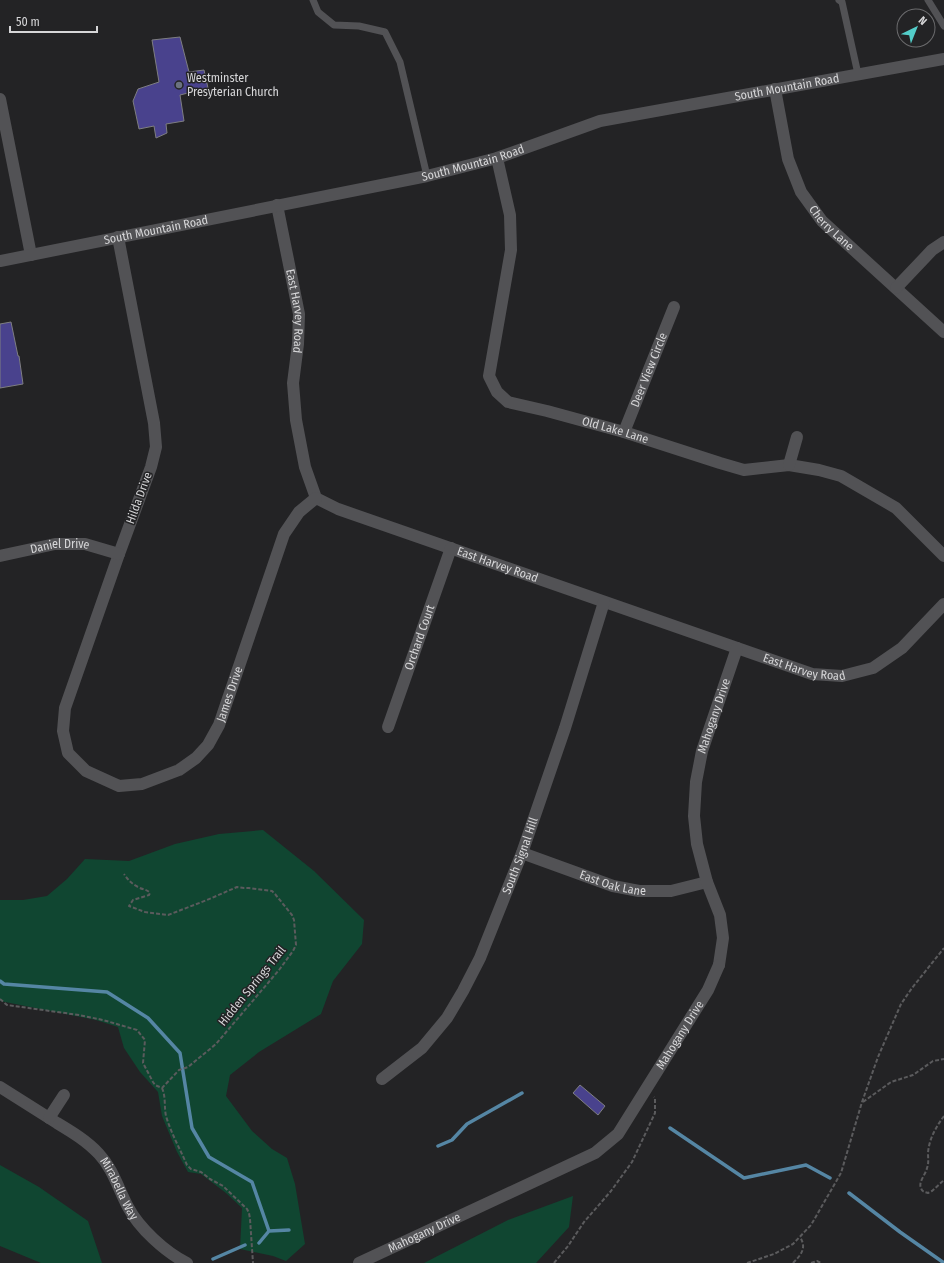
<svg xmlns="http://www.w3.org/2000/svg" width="944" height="1263" font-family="'Fira Sans Condensed',sans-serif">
  <rect width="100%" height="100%" fill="#232325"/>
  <path fill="#104631" d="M 263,830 L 314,871 L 364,920 L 362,944 L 333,981 L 321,1014 L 259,1052 L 230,1075 L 226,1096 L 252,1131 L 272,1149 L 287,1158 L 295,1184 L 305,1244 L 286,1261 L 273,1256 L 240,1249 L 242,1208 L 226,1193 L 201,1174 L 188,1172 L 177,1152 L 162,1116 L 158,1092 L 140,1072 L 124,1048 L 118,1027 L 96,1020 L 0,1001 L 0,900 L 23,900 L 47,896 L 67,879 L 85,859 L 129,861 L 175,844 L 219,834 Z
    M 0,1165 L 39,1187 L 88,1221 L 102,1263 L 41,1263 L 0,1246 Z
    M 573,1196 L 569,1227 L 536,1263 L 424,1263 L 508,1220 Z"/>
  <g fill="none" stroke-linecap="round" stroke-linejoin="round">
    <path stroke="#5586a4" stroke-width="3.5" d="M 0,981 L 4,984 L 107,992 L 148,1018 L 180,1053 L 192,1128 L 209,1157 L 252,1182 L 269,1231 L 259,1243
      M 670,1128 L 744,1178 L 806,1165 L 830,1178
      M 438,1146 L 452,1140 L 467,1124 L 522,1093
      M 849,1193 L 900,1232 L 944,1263
      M 269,1231 L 289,1230
      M 213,1259 L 245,1245"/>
  </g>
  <path fill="#49428d" stroke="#7e7e81" d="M 180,37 L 189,72 L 204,70 L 208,88 L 180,95 L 184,121 L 166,124 L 167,133 L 156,138 L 154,126 L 139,129 L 133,101 L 138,89 L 159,82 L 152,40 Z
    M 11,322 L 18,356 L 19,356 L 23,384 L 0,388 L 0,324 Z
    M 580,1085 L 605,1106 L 598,1115 L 573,1093 Z"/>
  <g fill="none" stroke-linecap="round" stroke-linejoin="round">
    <path stroke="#5b5b5d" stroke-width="2" stroke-dasharray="4 2" stroke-linecap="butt" d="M 0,999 L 7,1005 L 79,1015 L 103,1020 L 137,1030 L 145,1040 L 143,1063 L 153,1082 L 155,1085 L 162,1088 L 179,1070 L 188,1067 L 216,1044 L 279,970 L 293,951 L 296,945 L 294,920 L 292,915 L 275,894 L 272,891 L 249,888 L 244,888 L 237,887 L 207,900 L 168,915 L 145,912 L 129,906 L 133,900 L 149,895 L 150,893 C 147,889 143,890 138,887 C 132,884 128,880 124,874
      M 162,1088 C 166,1097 164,1107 166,1116 C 171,1133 180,1149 187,1165 L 191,1169 L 201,1172 L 210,1179 L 223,1186 L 247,1209 L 249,1213 L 250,1219 L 253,1263
      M 863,1102 L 891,1082 L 913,1075 L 933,1061 L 944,1059
      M 944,1116 C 936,1127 929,1139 928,1153 C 928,1158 929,1163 927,1168 C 926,1174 918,1182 921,1188 C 922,1192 925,1192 928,1193 L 932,1191 L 944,1180
      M 554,1263 L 568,1246 L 584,1222 L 611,1191 L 632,1162 L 655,1113 L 655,1098 L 654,1097
      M 747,1263 L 774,1254 L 793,1244 L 811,1225 L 841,1173 L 862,1102 L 878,1057 L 901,1004 L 912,988 L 944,948
      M 793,1263 C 801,1255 807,1248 800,1237
      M 811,1263 L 817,1261 L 821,1263"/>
    <path stroke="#525255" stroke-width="7" d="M 313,0 L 318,12 L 334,25 L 359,26 L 385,32 L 400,62 L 427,176
      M 839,0 L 842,2 L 858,74
      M 928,0 L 944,26"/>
    <g stroke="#525255" stroke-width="12">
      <path id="s1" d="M 775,89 L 788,159 L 801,192 L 822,221 L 944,332"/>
      <path d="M 0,99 L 31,255"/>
      <path id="s2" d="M 497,158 L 510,215 L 511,250 L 489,376 L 497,392 L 508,402 L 547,411 L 624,432 L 720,463 L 744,470 L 789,465 L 819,470 L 841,476 L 896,508 L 944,556"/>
      <path id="s3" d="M 277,205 L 299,314 L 298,344 L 293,383 L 296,420 L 305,467 L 316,498 L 338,509 L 812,674 L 842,676 L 873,668 L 902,648 L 944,604"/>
      <path id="s4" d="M 118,237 L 154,423 L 156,447 L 151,467 L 119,554 L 65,708 L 63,731 L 68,753 L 86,771 L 119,786 L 142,784 L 179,770 L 196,758 L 208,745 L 219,725 L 284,534 L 299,512 L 316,498"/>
      <path d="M 896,288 L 932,250 L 944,242"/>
      <path id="s5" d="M 624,432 L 674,307"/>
      <path d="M 789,465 L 797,437"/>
      <path id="s6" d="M 0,556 L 55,544 L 85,544 L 119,554"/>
      <path id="s7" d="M 388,727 L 451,548"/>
      <path id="s8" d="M 522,853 L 613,886 L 639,891 L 671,891 L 707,882"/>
      <path id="s9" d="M 719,965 L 723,938 L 720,915 L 707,882 L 697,844 L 694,816 L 696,782 L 702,751 L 737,648"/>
      <path id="s10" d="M 382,1079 L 422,1048 L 447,1018 L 463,991 L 480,958 L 522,853 L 565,728 L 604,602"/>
      <path id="s11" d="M 0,1087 C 19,1099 38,1111 57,1123 C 72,1132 87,1141 99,1154 C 113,1169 118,1188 128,1207 C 139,1228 165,1252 187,1263"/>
      <path d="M 49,1118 L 64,1095"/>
    </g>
    <g stroke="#525255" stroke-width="12">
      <path id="s12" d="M 0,261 L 427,176 L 497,158 L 600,121 L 944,59"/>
      <path id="s13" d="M 359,1263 L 595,1153 L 618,1134 L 708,990 L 719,965"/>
    </g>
  </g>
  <circle fill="#6b7280" stroke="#232325" stroke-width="1.5" cx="179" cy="85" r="4"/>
  <g text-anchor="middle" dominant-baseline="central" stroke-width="3" stroke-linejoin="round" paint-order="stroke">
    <g font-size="12" fill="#d6d6d8" stroke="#232325" text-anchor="start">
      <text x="187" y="78">Westminster<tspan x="187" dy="14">Presyterian Church</tspan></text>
    </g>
    <g font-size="12" fill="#d6d6d8" stroke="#232325">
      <text stroke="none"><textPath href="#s12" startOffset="807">South Mountain Road</textPath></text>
      <text stroke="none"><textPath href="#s12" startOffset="483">South Mountain Road</textPath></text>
      <text stroke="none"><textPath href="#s1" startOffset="154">Cherry Lane</textPath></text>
      <text stroke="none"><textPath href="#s12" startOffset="159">South Mountain Road</textPath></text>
      <text stroke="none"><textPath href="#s3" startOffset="108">East Harvey Road</textPath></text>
      <text stroke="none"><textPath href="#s5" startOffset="67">Deer View Circle</textPath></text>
      <text stroke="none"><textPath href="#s2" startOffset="365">Old Lake Lane</textPath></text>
      <text transform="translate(139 498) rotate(-70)">Hilda Drive</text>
      <text stroke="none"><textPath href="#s6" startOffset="61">Daniel Drive</textPath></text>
      <text stroke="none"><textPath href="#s3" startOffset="492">East Harvey Road</textPath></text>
      <text stroke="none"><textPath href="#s7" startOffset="95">Orchard Court</textPath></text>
      <text stroke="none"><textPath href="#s3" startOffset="816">East Harvey Road</textPath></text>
      <text stroke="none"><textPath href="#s4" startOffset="754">James Drive</textPath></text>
      <text stroke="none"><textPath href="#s9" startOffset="256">Mahogany Drive</textPath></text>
      <text stroke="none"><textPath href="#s10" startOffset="268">South Signal Hill</textPath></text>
      <text stroke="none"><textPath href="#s8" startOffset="96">East Oak Lane</textPath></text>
      <text transform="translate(252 986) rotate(-51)">Hidden Springs Trail</text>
      <text stroke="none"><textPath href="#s13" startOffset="407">Mahogany Drive</textPath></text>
      <text stroke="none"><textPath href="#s11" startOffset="160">Mirabella Way</textPath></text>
      <text stroke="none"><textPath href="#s13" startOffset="72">Mahogany Drive</textPath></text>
    </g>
  </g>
  <g transform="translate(916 28) rotate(43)"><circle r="19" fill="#232325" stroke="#6b6b6d"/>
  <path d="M0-3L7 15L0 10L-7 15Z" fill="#53cdc9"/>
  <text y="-6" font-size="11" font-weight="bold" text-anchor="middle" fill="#d6d6d8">N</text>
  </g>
  <path d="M10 26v6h87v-6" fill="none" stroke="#d6d6d8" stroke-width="2"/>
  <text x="16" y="26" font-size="12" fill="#d6d6d8" stroke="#232325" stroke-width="3" paint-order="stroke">50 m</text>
</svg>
